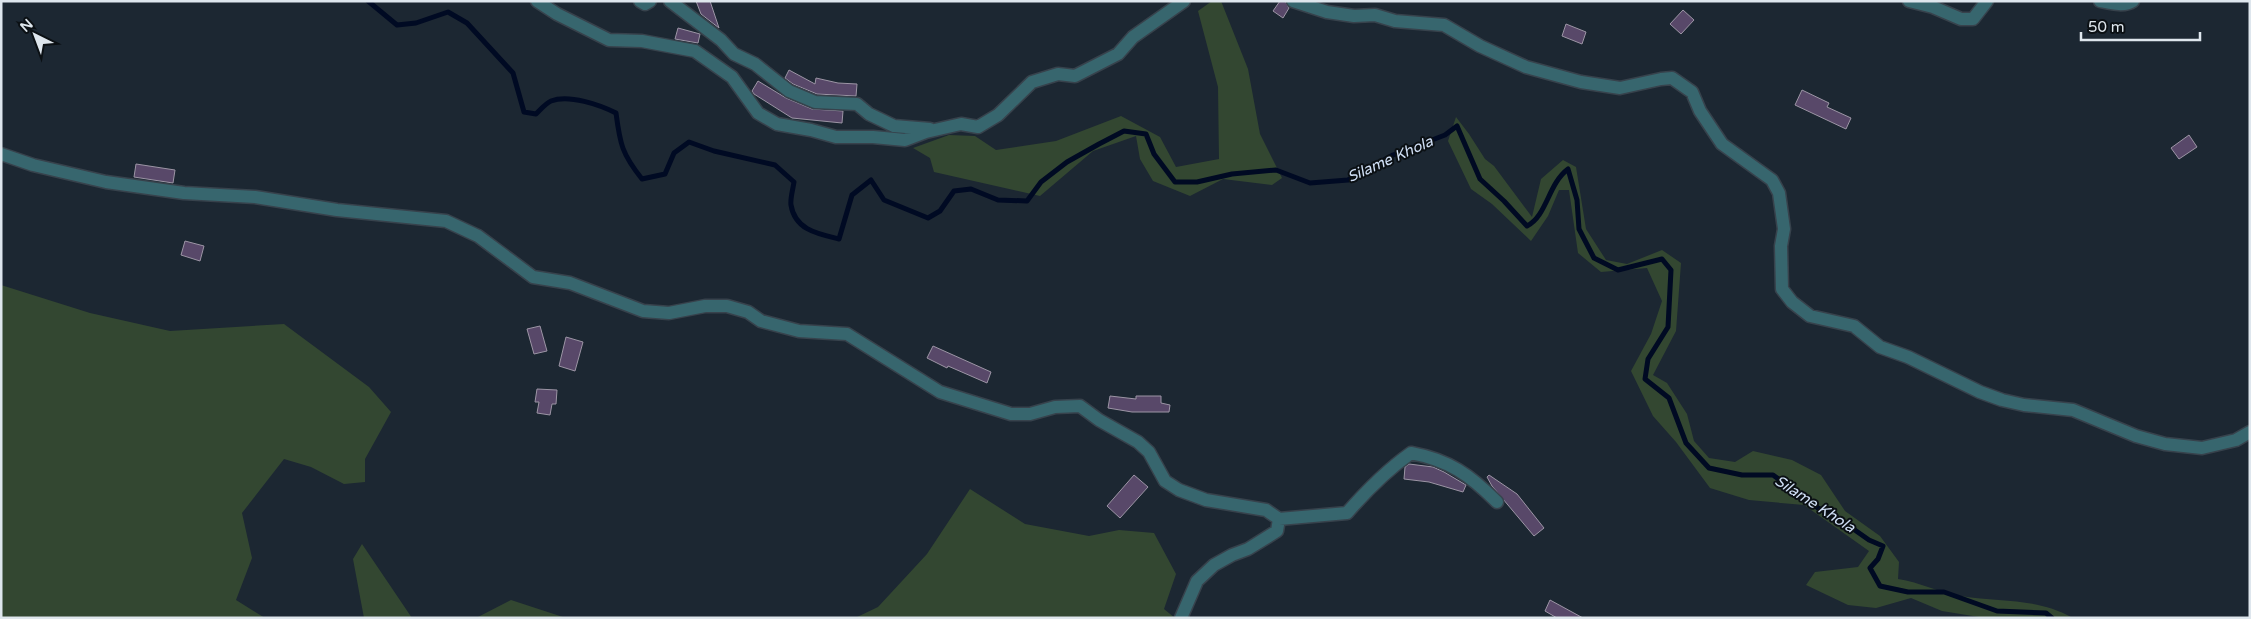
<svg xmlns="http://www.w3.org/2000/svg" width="2251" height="619" font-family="'Varela Round',sans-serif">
  <rect width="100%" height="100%" fill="#1c2732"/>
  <path fill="#334731" d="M 1212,1 L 1221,1 L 1248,69 L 1260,134 L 1282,178 L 1272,185 L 1223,179 L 1190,196 L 1153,181 L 1140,159 L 1136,136 L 1093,151 L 1040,196 L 934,172 L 930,158 L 913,148 L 949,135 L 975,136 L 996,150 L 1056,141 L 1121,116 L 1160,137 L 1176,167 L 1219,159 L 1218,87 L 1198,11 Z
    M 1456,117 L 1469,134 L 1485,159 L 1494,166 L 1532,217 L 1541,179 L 1563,160 L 1576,167 L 1586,229 L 1606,260 L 1627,264 L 1662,250 L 1681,263 L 1676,331 L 1653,375 L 1667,383 L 1687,414 L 1694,441 L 1709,458 L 1735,462 L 1753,451 L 1792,460 L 1821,475 L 1845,511 L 1880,536 L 1899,562 L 1898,579 C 1920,582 1939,593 1961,596 C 2002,603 2035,597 2073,618 L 1985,618 L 1942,611 L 1911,598 L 1876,608 L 1848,605 L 1806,585 L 1815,572 L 1858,567 L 1869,551 L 1804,505 L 1749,500 L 1710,488 L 1676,442 L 1653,416 L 1631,371 L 1651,334 L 1662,301 L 1647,268 L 1601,272 L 1578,253 L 1569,190 L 1559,190 L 1548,216 L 1531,241 L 1492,204 L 1471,189 L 1448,141 Z
    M 1,285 L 90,313 L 170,331 L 284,324 L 369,387 L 391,412 L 365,459 L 365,482 L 344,484 L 311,467 L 284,459 L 242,513 L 252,558 L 236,600 L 265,618 L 1,618 Z
    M 970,489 L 1025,524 L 1089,536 L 1119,530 L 1154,533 L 1176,574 L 1164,609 L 1175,618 L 855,618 L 878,607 L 927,554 Z
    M 362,544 L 412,618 L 364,618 L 353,559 Z
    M 511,600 L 566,618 L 476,618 Z"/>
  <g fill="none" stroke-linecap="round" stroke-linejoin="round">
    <path stroke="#000a23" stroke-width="5" d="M 368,1 L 397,25 L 416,23 L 448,12 L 467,23 L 513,73 L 524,112 L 536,114 C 540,110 546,103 551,101 C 569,94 600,105 616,113 C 620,144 622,154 642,179 L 665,174 L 674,153 L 689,142 L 714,151 L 775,165 L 794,182 C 793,189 790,199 791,205 C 795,230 818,234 839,239 L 852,195 L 871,180 L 884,200 L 928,218 L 940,211 L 954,191 L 971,189 L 998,200 L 1027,201 L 1041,182 L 1067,162 L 1099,144 L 1124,131 L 1146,134 L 1154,154 L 1175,182 L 1197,182 L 1232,174 L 1276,170 L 1310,183 L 1348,180 L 1393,155 L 1445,135 L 1457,126 L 1480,179 L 1504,201 L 1527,226 C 1547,216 1548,184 1568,169 L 1577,200 L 1579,229 L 1594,258 L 1618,270 L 1662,259 L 1671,270 L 1668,327 L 1648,359 L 1645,379 L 1669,398 L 1686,443 L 1709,468 L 1742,475 L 1773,475 L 1818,508 L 1832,514 L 1869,540 L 1883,546 L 1878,559 L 1870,568 L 1880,586 L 1908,592 L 1944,592 L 1997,611 L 2046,613 L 2052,618"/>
  </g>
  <path fill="#584869" stroke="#9c95a5" d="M 696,1 L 710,1 L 719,28 L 701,14 Z
    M 1280,1 L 1285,1 L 1289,8 L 1283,18 L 1273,11 Z
    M 1683,10 L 1694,20 L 1681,34 L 1670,24 Z
    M 1566,24 L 1586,32 L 1582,44 L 1562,36 Z
    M 678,28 L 700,34 L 698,43 L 675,39 Z
    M 789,70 L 815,84 L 816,78 L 838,83 L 857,84 L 856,96 L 817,94 L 793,84 L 785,78 Z
    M 758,81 L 786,98 L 812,109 L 843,111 L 842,123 L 792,118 L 754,94 L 752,91 Z
    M 1802,90 L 1829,103 L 1827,107 L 1851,118 L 1846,129 L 1795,105 Z
    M 2189,135 L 2197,147 L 2179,159 L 2171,148 Z
    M 136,164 L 175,170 L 173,183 L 134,177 Z
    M 185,241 L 204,246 L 200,261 L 181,255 Z
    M 540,326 L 547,351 L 534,354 L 527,329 Z
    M 566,337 L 583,342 L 575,371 L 559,366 Z
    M 933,346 L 991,372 L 987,383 L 948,366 L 947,368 L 927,358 Z
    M 537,389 L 557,390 L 556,404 L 552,404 L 550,415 L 537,413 L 539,402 L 535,402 Z
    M 1110,396 L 1136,399 L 1136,396 L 1161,396 L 1161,403 L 1170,405 L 1169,412 L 1132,412 L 1108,408 Z
    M 1409,464 L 1433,467 L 1444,472 L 1466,485 L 1463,492 L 1429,482 L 1404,479 L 1405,467 Z
    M 1134,475 L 1148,487 L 1120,518 L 1107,506 Z
    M 1489,475 L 1517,494 L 1544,528 L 1534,536 L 1492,486 L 1487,477 Z
    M 1550,600 L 1583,618 L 1557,618 L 1545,611 Z"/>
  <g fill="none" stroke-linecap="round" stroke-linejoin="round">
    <g stroke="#37424c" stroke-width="15">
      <path id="minor" d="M 537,1 L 557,14 L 609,40 L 642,41 L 695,51 L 732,77 L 758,113 L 777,124 L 811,130 L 836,137 L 873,137 L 905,140 L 926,132 L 961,124 L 978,127 L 998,115 L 1032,82 L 1058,74 L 1075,76 L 1118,54 L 1133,37 L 1184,1
        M 640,1 L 645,4 L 650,1
        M 670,1 L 721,40 L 734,54 L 755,64 L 789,91 L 815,102 L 857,104 L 869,114 L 894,126 L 930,129
        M 1293,1 L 1327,12 L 1354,16 L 1375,15 L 1395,21 L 1444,25 L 1480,46 L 1526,67 L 1581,82 L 1620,88 L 1661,79 L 1672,78 L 1692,92 L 1700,111 L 1722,144 L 1772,180 L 1779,193 L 1784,229 L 1781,246 L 1782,289 L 1792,302 L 1810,316 L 1854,326 L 1880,347 L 1908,357 L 1980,392 L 2002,400 L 2024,405 L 2073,410 L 2136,436 L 2165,444 L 2202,448 L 2236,440 L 2250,432
        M 1909,1 L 1933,7 L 1961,19 L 1973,19 L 1987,1
        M 2100,1 C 2110,3 2124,7 2133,1
        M 1,154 L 33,165 L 106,182 L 184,193 L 255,197 L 337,210 L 446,221 L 478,236 L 533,277 L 570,283 L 643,311 L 669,313 L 705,306 L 727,306 L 748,312 L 761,321 L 799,331 L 847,334 L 940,392 L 1011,414 L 1030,414 L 1055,407 L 1080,406 L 1099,420 L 1138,442 L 1149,452 L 1165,481 L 1179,490 L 1206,500 L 1266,510 L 1279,519 L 1277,531 L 1248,549 L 1232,555 L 1214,565 L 1197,581 L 1181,618
        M 1279,519 L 1347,513 C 1367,490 1387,470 1411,453 C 1449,460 1470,475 1497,502"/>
    </g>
    <use href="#minor" stroke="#37666e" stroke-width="12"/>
  </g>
  <g text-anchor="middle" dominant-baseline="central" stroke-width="4" stroke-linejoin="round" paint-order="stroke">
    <g font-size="15" font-style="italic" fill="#d1e0f6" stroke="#0b1014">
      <text transform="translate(1390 159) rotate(-24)">Silame Khola</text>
      <text transform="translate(1815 504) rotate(33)">Silame Khola</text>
    </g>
  </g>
  <rect width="2251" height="619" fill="none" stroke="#dee6ed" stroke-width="5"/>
  <g transform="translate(35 35) rotate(318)" stroke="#0b1014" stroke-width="4" paint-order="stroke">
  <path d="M0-4L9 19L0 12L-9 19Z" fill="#dee6ed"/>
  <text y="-8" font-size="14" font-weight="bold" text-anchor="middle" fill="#dee6ed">N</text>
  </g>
  <path d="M2081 32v8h119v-8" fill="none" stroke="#dee6ed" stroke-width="2.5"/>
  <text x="2088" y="32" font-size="15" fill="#dee6ed" stroke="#0b1014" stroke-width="4" paint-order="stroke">50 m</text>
</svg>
